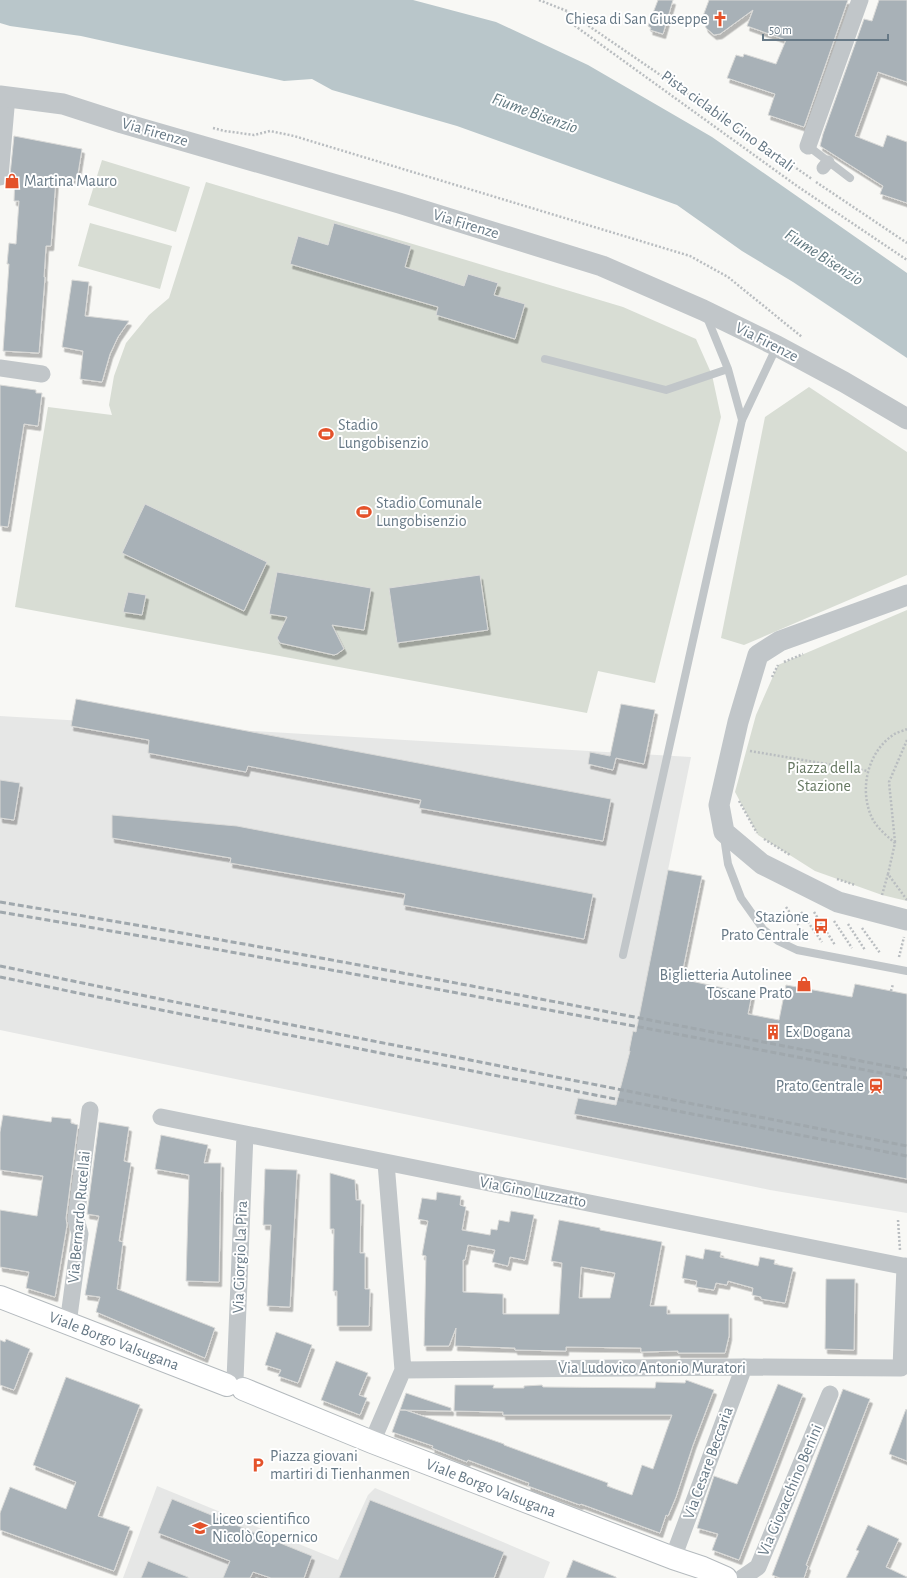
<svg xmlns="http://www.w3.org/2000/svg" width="907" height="1578" font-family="'Alegreya Sans',sans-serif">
  <defs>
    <filter id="shadow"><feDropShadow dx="2.5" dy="4.5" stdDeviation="0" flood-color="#0004"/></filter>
  </defs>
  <rect width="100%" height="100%" fill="#f8f8f5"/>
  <path fill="#e6e7e6" d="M 0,716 L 691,757 L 668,870 L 702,876 L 681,979 L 752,994 L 748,1014 L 779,1020 L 786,985 L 852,997 L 855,984 L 907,994 L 907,1213 L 770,1190 L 0,1030 Z
    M 157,1486 L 338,1560 L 368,1495 L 375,1488 L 550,1562 L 544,1578 L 123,1578 Z"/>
  <path fill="#d8ddd4" d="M 102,160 L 190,187 L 176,232 L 88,205 Z
    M 206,182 L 623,307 L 696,339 L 712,375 L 721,417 L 655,683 L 598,671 L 587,713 L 15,607 L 48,407 L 112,415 L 109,405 L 114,376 L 126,343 L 149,315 L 169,298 Z
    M 90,223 L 172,246 L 160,289 L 78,266 Z
    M 809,387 L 907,452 L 907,575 L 744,645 L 721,638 L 765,417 Z
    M 907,610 L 907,901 L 882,895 L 815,871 L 758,835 L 735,792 L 756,715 L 778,665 Z"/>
  <path fill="#b9c6ca" d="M 0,0 L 413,0 L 496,22 L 588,65 L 712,137 L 907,273 L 907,358 L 793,282 L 742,251 L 677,205 L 457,126 L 332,90 L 312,79 L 284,81 L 81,36 L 10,26 L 0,23 Z"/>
  <path fill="#a8b1b7" stroke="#dadad8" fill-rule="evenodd" filter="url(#shadow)" d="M 658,0 L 673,0 L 663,34 L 650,30 L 651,28 L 648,26 Z
    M 709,0 L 848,0 L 804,127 L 768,115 L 775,94 L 727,78 L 736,55 L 743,57 L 744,54 L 776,64 L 786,40 L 747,26 L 753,10 L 720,34 L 714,35 L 706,28 L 703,16 Z
    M 879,0 L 907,0 L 907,82 L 878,72 L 855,136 L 883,147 L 887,135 L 907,142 L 907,203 L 880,194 L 883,186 L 820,146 L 823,134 L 864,19 L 872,21 Z
    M 14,136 L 82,149 L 77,180 L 56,178 L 51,246 L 46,246 L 44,277 L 45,277 L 39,353 L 3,351 L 9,264 L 7,264 L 9,243 L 16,244 L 19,201 L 14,201 L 15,175 L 10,175 Z
    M 334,223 L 411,246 L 405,267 L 464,286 L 468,274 L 498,283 L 494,295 L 525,304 L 515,339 L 436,315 L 438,307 L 290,264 L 298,236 L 328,245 Z
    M 72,280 L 89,282 L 85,316 L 129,321 L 118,337 L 110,354 L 102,382 L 80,379 L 83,351 L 62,347 Z
    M 0,385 L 36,390 L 36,393 L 42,393 L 38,426 L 24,424 L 8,527 L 0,526 Z
    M 145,504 L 267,562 L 244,611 L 122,553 Z
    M 277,572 L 371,588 L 364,630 L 332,625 L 344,649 L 337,654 L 334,655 L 280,643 L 277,638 L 287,617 L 269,614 Z
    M 480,575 L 488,630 L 397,643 L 389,588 Z
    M 128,592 L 146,595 L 142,615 L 123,612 Z
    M 76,699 L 611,799 L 603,841 L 419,808 L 421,800 L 248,766 L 246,772 L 148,753 L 149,740 L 71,726 Z
    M 621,704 L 655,710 L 644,764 L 616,758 L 613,770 L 588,764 L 590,752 L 610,756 Z
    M 0,780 L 20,783 L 14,820 L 0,818 Z
    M 112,815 L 237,826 L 593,894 L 584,939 L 403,905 L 405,894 L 230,863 L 231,858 L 112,838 Z
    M 668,870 L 702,876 L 681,979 L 752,994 L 748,1014 L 779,1020 L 786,985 L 852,997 L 855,984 L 907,994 L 907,1179 L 574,1114 L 578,1098 L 616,1105 L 630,1051 L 629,1051 L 633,1031 L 636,1032 Z
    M 3,1115 L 51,1122 L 52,1117 L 71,1119 L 71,1123 L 78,1125 L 66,1218 L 67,1225 L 55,1297 L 26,1288 L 29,1272 L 0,1267 L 0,1210 L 37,1216 L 43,1176 L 0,1170 L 0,1132 Z
    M 99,1122 L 129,1127 L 124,1161 L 131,1163 L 119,1241 L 123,1242 L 117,1289 L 215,1328 L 205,1358 L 96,1312 L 100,1297 L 85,1295 L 99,1216 L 87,1214 Z
    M 161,1135 L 208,1145 L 204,1163 L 221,1163 L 219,1282 L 186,1281 L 189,1175 L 155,1169 Z
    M 265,1169 L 297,1170 L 290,1307 L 267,1306 L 271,1225 L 263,1225 Z
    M 330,1173 L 355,1180 L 356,1200 L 361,1200 L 360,1253 L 365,1253 L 365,1289 L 370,1289 L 369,1326 L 337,1326 L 337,1291 L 333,1291 L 334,1229 L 330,1229 Z
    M 437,1192 L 461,1196 L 460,1205 L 466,1207 L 462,1230 L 490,1235 L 491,1229 L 497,1230 L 499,1220 L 509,1222 L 511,1211 L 534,1215 L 525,1260 L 510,1257 L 508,1266 L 492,1262 L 495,1250 L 468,1245 L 465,1260 L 463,1260 L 463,1292 L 503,1294 L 503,1314 L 559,1314 L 562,1263 L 551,1261 L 559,1220 L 600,1228 L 600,1230 L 662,1242 L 650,1306 L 667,1306 L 667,1314 L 729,1314 L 729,1336 L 725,1353 L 678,1353 L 678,1351 L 641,1352 L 641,1348 L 566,1347 L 566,1351 L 515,1350 L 515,1348 L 455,1346 L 456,1328 L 449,1346 L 424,1346 L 426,1256 L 422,1255 L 428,1221 L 418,1219 L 422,1198 L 436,1200 ZM 581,1267 L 615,1273 L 610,1298 L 579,1298 Z
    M 705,1249 L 721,1252 L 720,1257 L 758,1266 L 760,1257 L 775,1260 L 774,1264 L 793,1268 L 785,1303 L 761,1299 L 761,1297 L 752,1295 L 753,1288 L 728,1281 L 727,1285 L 716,1283 L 714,1290 L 696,1287 L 697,1281 L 682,1278 L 686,1255 L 703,1259 Z
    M 826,1279 L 855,1279 L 854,1350 L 825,1349 Z
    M 276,1332 L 312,1345 L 298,1383 L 278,1376 L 281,1370 L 265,1365 Z
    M 6,1339 L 30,1349 L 14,1390 L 0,1385 L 0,1340 L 5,1342 Z
    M 336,1361 L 368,1373 L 359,1395 L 367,1398 L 360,1415 L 321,1400 Z
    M 66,1377 L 140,1405 L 98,1516 L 130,1527 L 114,1571 L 0,1530 L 0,1513 L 10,1487 L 66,1509 L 76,1482 L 33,1465 Z
    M 686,1380 L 714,1390 L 693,1445 L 676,1497 L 668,1516 L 666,1515 L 660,1533 L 581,1504 L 580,1505 L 528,1486 L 529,1483 L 468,1460 L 467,1462 L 432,1448 L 433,1446 L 392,1432 L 400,1410 L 405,1410 L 504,1444 L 504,1445 L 608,1483 L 607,1486 L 632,1495 L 642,1465 L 653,1469 L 672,1415 L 503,1415 L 503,1412 L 454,1411 L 455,1385 L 494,1385 L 493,1388 L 524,1388 L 524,1386 L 542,1385 L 543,1387 L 655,1388 L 656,1382 L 685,1383 Z
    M 778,1384 L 803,1394 L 739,1560 L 712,1550 L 718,1534 L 697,1528 L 714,1476 L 737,1484 Z
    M 843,1389 L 870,1399 L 806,1565 L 808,1566 L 804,1578 L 780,1578 L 772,1575 Z
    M 406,1393 L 451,1408 L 451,1411 L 400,1410 Z
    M 906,1409 L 907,1410 L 907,1461 L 889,1454 Z
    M 172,1499 L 312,1556 L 304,1578 L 271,1578 L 253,1572 L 250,1578 L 223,1578 L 230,1561 L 158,1533 Z
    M 370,1500 L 504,1552 L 494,1578 L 339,1578 Z
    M 868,1525 L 899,1539 L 886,1567 L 907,1577 L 907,1578 L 846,1578 L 859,1551 L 856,1550 Z
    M 573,1560 L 616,1577 L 616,1578 L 566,1578 Z
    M 148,1561 L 188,1577 L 188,1578 L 141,1578 Z"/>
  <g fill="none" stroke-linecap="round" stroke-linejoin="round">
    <g stroke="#b4babe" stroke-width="24">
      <path id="secondary" d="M 0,1297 L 227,1385
        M 243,1389 L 372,1442 L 673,1558 L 703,1568 L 726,1578"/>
    </g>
    <path stroke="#b9bdc0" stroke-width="2.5" stroke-dasharray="2 2" stroke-linecap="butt" d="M 539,0 L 567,11 L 812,179
      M 567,12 L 571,23 L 797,186 L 907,260
      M 213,128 L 225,131 L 254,135 L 270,131 L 294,136 L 690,256 L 728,277 L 802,337
      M 816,182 L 907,243
      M 784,662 L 803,654
      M 772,677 L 778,665
      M 907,729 C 903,731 897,732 893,735 C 867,753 859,790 872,818 C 877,828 887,836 895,843 L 888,874 L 907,900
      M 750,751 L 868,771
      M 739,801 L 757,833
      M 764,839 L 790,855
      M 895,842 L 889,782 L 907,740
      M 837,879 L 855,885
      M 882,895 L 888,874
      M 786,907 L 809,940
      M 801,912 L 822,942
      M 814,912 L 835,945
      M 834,921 L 852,948
      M 848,924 L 865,950
      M 862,928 L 880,953
      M 899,957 L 904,937
      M 891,991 L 893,984
      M 898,1220 L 900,1250"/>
    <path stroke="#c1c6c9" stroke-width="8" d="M 808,146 L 850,178
      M 706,315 L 728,369 L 742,420
      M 545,359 L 666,390 L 728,369
      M 724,837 L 728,864 L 741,898 L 763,929 L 778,941 L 797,950 L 907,971
      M 623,955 L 742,420 L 777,346"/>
    <path stroke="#c1c6c9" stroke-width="13" d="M 823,168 L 828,162"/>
    <path stroke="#c1c6c9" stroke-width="17" d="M 808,146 L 860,0
      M 0,177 L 7,96
      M 0,368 L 42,374
      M 161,1117 L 907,1267
      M 68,1324 L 80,1234 L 76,1219 L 90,1110
      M 403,1370 L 744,1367 L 901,1368 L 905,1266
      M 235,1380 L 245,1134
      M 372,1442 L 403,1370 L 386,1163
      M 673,1558 L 744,1367
      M 742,1578 L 758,1567 L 830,1394"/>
    <path stroke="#c1c6c9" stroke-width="21" d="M 0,96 L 63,104 L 122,123 L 399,203 L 602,266 L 703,310 L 777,346 L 844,382 L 907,419
      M 907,595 L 780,641 L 758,655 L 738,722 L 719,805 L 724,832 L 762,864 L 838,902 L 907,920"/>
    <use href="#secondary" stroke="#fff" stroke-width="22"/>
    <path stroke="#a0a8ad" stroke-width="3" stroke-dasharray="6 3" stroke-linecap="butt" d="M 0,902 C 303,952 605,1011 907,1070
      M 0,912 C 303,963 605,1020 907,1078
      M 0,966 L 165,1000 L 907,1146
      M 0,977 L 161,1010 L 907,1156"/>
  </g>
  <defs>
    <g id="church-bare" transform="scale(1.2)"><path d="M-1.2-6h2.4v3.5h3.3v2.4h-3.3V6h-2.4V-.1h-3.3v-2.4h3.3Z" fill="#e4522a" stroke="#fff" stroke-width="2.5" paint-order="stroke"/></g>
    <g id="shop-bare" transform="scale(1.2)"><path d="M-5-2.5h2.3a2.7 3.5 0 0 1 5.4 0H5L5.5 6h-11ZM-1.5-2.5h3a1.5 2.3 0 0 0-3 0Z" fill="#e4522a" stroke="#fff" stroke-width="2.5" paint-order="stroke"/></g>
    <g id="stadium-bare" transform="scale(1.2)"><path d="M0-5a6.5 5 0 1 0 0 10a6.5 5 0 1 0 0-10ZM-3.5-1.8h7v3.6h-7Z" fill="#e4522a" stroke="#fff" stroke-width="2.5" paint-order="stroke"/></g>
    <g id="bus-bare" transform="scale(1.2)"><path d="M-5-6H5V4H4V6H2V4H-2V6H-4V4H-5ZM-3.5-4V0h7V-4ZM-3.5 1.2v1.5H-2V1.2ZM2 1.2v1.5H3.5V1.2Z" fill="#e4522a" stroke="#fff" stroke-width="2.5" paint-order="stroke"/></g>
    <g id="building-bare" transform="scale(1.2)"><path d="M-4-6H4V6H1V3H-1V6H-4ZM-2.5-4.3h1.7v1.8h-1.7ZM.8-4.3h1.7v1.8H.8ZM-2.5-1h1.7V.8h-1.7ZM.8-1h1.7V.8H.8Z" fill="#e4522a" stroke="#fff" stroke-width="2.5" paint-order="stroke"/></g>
    <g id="station-bare" transform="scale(1.2)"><path d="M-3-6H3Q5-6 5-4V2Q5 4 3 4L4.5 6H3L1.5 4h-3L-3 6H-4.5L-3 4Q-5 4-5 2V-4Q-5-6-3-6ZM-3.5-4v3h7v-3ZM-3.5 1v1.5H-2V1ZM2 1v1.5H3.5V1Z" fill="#e4522a" stroke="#fff" stroke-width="2.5" paint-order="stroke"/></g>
    <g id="parking-bare" transform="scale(1.2)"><path d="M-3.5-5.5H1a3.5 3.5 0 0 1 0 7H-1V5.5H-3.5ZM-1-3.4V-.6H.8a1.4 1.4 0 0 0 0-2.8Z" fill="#e4522a" stroke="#fff" stroke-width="2.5" paint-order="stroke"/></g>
    <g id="school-bare" transform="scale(1.2)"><path d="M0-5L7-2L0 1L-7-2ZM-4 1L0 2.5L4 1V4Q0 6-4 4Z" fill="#e4522a" stroke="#fff" stroke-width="2.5" paint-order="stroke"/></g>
  </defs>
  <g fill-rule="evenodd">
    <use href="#church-bare" x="720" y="19"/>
    <use href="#shop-bare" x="12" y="181"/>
    <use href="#stadium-bare" x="326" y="434"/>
    <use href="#stadium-bare" x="364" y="512"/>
    <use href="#bus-bare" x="821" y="926"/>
    <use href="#shop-bare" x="804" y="984"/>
    <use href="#building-bare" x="773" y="1032"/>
    <use href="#station-bare" x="876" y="1086"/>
    <use href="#parking-bare" x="258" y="1465"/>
    <use href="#school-bare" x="200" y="1528"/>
  </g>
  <g text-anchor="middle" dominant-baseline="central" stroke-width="4" stroke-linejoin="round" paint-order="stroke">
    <g font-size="16" fill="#677986" stroke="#fff" text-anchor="start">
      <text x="708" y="19" text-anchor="end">Chiesa di San Giuseppe</text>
      <text x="24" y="181">Martina Mauro</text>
      <text x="338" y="425">Stadio<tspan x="338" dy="18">Lungobisenzio</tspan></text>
      <text x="376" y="503">Stadio Comunale<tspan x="376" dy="18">Lungobisenzio</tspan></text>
      <text x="809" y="917" text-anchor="end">Stazione<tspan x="809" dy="18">Prato Centrale</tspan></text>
      <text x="792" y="975" text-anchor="end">Biglietteria Autolinee<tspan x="792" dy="18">Toscane Prato</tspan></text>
      <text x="785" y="1032">Ex Dogana</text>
      <text x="864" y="1086" text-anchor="end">Prato Centrale</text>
      <text x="270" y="1456">Piazza giovani<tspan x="270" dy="18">martiri di Tienhanmen</tspan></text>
      <text x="212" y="1519">Liceo scientifico<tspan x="212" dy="18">Nicolò Copernico</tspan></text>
    </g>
    <g font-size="16" fill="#677986" stroke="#fff">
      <text transform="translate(728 121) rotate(36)">Pista ciclabile Gino Bartali</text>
      <text transform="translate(155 132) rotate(16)">Via Firenze</text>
      <text transform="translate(466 224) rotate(17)">Via Firenze</text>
      <text transform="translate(767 342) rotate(27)">Via Firenze</text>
      <text transform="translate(533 1192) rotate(11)">Via Gino Luzzatto</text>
      <text transform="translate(79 1217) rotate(-85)">Via Bernardo Rucellai</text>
      <text transform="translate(240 1257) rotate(-88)">Via Giorgio La Pira</text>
      <text transform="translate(114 1341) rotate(21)">Viale Borgo Valsugana</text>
      <text x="652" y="1368">Via Ludovico Antonio Muratori</text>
      <text transform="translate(708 1463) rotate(-70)">Via Cesare Beccaria</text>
      <text transform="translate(491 1488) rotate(21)">Viale Borgo Valsugana</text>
      <text transform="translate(790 1490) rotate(-67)">Via Giovacchino Benini</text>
    </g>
    <g font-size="16" fill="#667862" stroke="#fff">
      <text x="824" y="768">Piazza della<tspan x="824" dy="18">Stazione</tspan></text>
    </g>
    <g font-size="17" font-style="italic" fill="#637a82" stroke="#fff">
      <text transform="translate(535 113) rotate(20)">Fiume Bisenzio</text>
      <text transform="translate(824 257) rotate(33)">Fiume Bisenzio</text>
    </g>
  </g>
  <path d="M763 34v6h125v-6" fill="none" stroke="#677986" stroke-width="2"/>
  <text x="769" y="34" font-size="12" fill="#677986" stroke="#ffffff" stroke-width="3" paint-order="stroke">50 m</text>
</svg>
